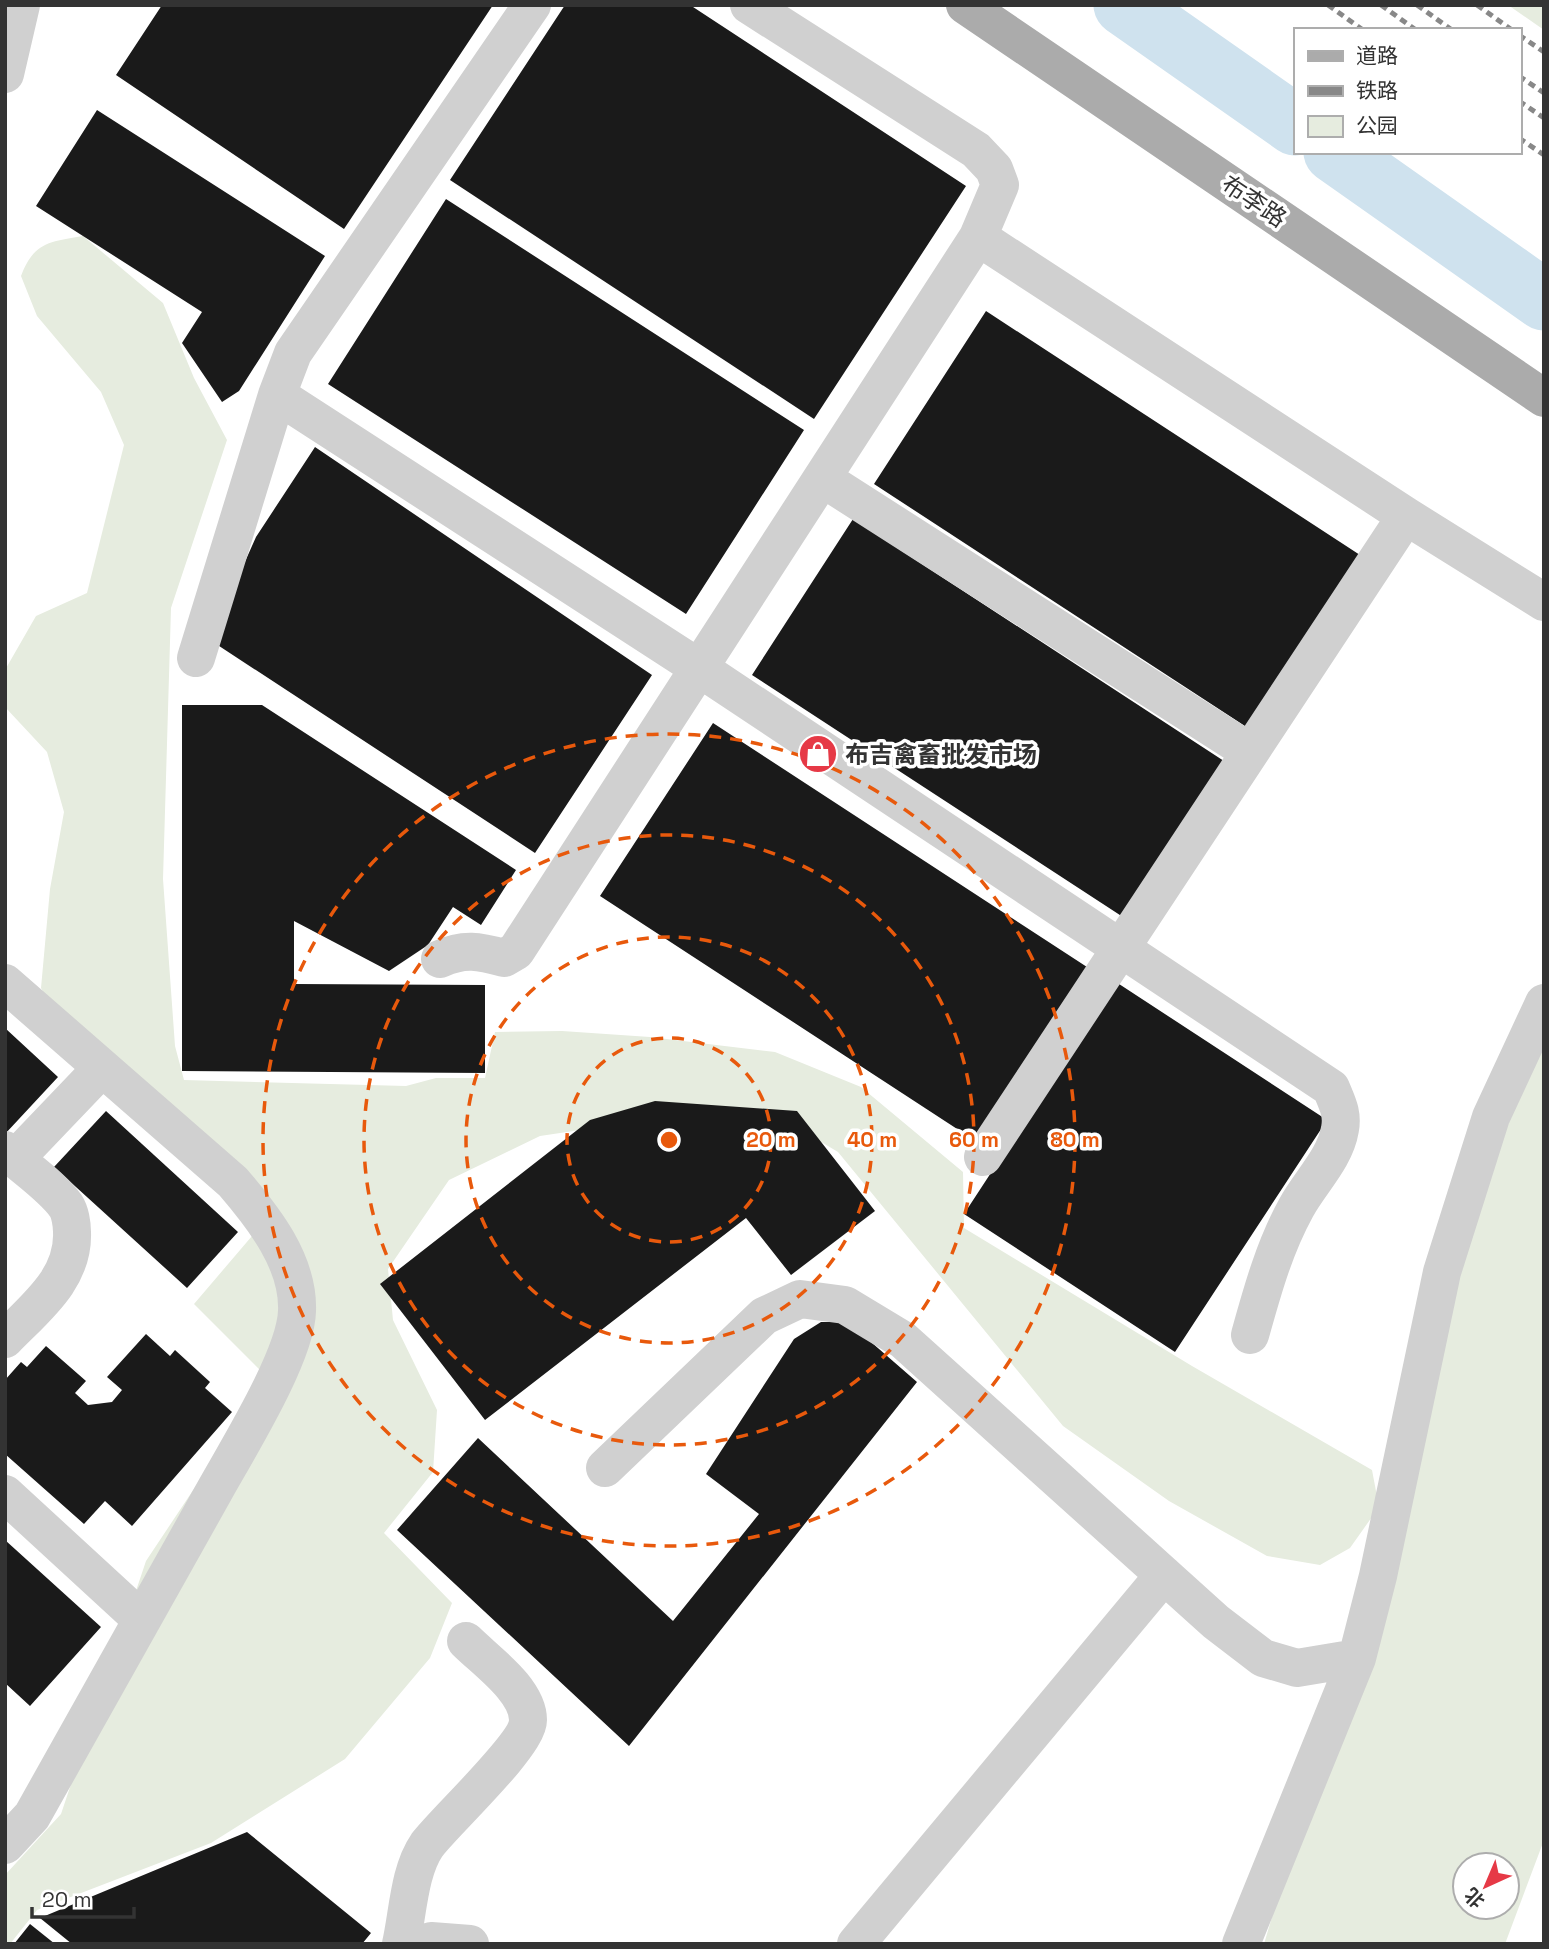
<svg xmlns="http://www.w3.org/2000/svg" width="1549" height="1949" font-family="'Space Grotesk','Noto Sans SC',sans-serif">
  <rect width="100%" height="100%" fill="#fff"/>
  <path fill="#e6ecdf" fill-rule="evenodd" d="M 1508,5 L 1544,5 L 1544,30 Z
    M 83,236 L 163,303 L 194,378 L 227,440 L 171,608 L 163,879 L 175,1046 L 184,1080 L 406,1086 L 436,1078 L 485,1078 L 495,1032 L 562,1031 L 650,1037 L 775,1052 L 861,1087 L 963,1172 L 964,1228 L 1192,1366 L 1372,1470 L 1379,1507 L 1350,1548 L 1320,1565 L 1267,1556 L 1169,1501 L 1063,1426 L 838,1152 L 778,1116 L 661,1118 L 540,1136 L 449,1180 L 388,1269 L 393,1320 L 437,1410 L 433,1472 L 384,1533 L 452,1603 L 430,1658 L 345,1759 L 211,1843 L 37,1910 L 10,1944 L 5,1944 L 5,1875 L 61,1814 L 146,1561 L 249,1406 L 261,1371 L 194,1304 L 252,1236 L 237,1199 L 74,1052 L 41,988 L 50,889 L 64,812 L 47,752 L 5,707 L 5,670 L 36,616 L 87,593 L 124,445 L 101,392 L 37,316 L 21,276 C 34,242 49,242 83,236 Z
    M 1544,1032 L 1544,1840 L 1505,1944 L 1264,1944 L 1436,1362 L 1462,1243 ZM 1465,1865 L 1507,1865 L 1507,1907 L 1465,1907 Z"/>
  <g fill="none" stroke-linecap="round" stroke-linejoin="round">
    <path stroke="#cfe2ee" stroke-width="61" d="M 1124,5 L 1295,125
      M 1334,152 L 1544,300"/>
  </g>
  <path fill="#1a1a1a" d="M 162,5 L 493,5 L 344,229 L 116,75 Z
    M 565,5 L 690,5 L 966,186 L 814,419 L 450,180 Z
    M 97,110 L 325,256 L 239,391 L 222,402 L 182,343 L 202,312 L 36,206 Z
    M 446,199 L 804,430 L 686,614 L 328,384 Z
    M 986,311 L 1360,555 L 1248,728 L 874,484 Z
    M 315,447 L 652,675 L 535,853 L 210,640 L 256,537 Z
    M 853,519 L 1227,763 L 1126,919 L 752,675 Z
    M 182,705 L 262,705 L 516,870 L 481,925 L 453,907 L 428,945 L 389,971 L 294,921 L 294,984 L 485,985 L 485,1073 L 182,1071 Z
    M 713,723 L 1087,967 L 974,1140 L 600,896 Z
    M 1116,982 L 1327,1120 L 1175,1352 L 964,1214 Z
    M 5,1028 L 58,1077 L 5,1134 Z
    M 655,1101 L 797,1111 L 875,1211 L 791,1275 L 746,1218 L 485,1420 L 380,1284 L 590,1120 Z
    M 106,1111 L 238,1232 L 187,1288 L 54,1167 Z
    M 821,1322 L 848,1322 L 917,1382 L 629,1746 L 397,1530 L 478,1438 L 673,1621 L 759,1514 L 706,1474 L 794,1339 Z
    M 146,1334 L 170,1356 L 175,1350 L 210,1382 L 205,1388 L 232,1412 L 132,1526 L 105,1501 L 84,1524 L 5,1454 L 5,1380 L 21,1362 L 27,1367 L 46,1346 L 86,1381 L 75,1393 L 88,1405 L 112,1402 L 122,1390 L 107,1377 Z
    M 5,1540 L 101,1627 L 30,1706 L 5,1683 Z
    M 247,1832 L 371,1933 L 362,1944 L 72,1944 L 40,1918 Z
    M 30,1924 L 55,1944 L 14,1944 Z"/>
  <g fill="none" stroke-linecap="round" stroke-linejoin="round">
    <path stroke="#d0d0d0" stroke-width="38" d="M 749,5 L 976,150 L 994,169 L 1000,185 L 978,237 L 1406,516 L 1544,602
      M 5,74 L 21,5
      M 277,395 L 699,668 L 1331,1088 C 1337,1103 1343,1113 1340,1129 C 1335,1159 1310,1182 1296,1208 C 1274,1248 1262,1292 1250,1335
      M 822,478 L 1250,752
      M 196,658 L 277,395 L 293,353 L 532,5
      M 440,959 C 464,948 479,951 504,958 L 516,951 L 978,237
      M 5,983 L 233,1182 C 263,1217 299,1262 297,1311 C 296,1355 239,1447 216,1488 C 155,1597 94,1706 32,1816 L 5,1845
      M 5,1150 C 23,1167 52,1186 66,1206 C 70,1212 72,1224 72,1232 C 74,1279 35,1308 5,1339
      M 983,1157 L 1406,516
      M 15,1159 L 102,1068
      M 605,1468 L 764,1316 L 800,1299 L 845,1305 L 903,1340 L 1216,1622 L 1263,1658 L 1297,1668 L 1357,1658
      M 5,1494 L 142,1620
      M 401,1944 C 408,1913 409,1871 427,1845 C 445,1821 528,1745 528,1720 C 528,1690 486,1661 466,1641
      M 424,1944 L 431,1941 L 470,1944
      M 856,1944 L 1164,1575
      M 1241,1944 L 1357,1658 L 1378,1576 L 1442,1272 L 1491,1117 L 1544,1003"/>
    <path stroke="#ababab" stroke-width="38" d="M 965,5 L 1544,398"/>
    <path stroke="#888" stroke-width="5" stroke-dasharray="7 5" stroke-linecap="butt" d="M 1328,5 L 1363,30
      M 1381,5 L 1416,30
      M 1417,5 L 1452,30
      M 1477,5 L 1512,30
      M 1519,35 L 1544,52
      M 1519,76 L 1544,93
      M 1519,101 L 1544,118
      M 1519,138 L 1544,155"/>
  </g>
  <g fill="none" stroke="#e8590c" stroke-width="3.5" stroke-dasharray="12 9">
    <circle cx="669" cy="1140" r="102"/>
    <circle cx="669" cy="1140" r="203"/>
    <circle cx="669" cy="1140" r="305"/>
    <circle cx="669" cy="1140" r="406"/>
  </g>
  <defs>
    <g id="shop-disc" transform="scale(2.0125)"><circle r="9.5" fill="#e63946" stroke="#fff"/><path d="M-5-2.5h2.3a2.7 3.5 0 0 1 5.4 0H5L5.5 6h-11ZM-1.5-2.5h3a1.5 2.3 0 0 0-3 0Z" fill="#fff"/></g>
  </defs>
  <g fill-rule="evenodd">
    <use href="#shop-disc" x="818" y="754"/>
  </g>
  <g text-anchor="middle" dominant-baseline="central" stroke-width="7" stroke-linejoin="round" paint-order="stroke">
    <g font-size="24" fill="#333" stroke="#fff">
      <text transform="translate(1254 201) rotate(34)">布李路</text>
    </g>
    <g font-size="24" font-weight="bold" fill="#333" stroke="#fff" text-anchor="start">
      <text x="845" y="754">布吉禽畜批发市场</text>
    </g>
  </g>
  <circle cx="669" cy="1140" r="10" fill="#e8590c" stroke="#fff" stroke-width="3.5"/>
  <g font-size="21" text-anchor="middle" font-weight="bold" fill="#e8590c" stroke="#fff" stroke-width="7" stroke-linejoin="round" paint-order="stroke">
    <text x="771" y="1147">20 m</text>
    <text x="872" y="1147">40 m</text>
    <text x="974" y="1147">60 m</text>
    <text x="1075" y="1147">80 m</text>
  </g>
  <rect width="1549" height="1949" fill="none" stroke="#333333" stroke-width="14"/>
  <rect x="1294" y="28" width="228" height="126" fill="#ffffff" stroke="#adadad" stroke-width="2"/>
  <rect x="1308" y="51" width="35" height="10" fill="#ababab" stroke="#adadad" stroke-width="2"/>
  <text x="1356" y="63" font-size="21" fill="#333333">道路</text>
  <rect x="1308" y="86" width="35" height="10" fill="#888888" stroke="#adadad" stroke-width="2"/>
  <text x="1356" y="98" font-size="21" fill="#333333">铁路</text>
  <rect x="1308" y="116" width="35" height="21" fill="#e6ecdf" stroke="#adadad" stroke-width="2"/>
  <text x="1356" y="133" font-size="21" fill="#333333">公园</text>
  <g transform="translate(1486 1886) rotate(224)"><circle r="33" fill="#ffffff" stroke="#adadad" stroke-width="2"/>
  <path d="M0-5L12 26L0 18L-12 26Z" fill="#e63946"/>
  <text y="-10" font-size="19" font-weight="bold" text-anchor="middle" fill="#333333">北</text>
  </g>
  <path d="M32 1907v10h102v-10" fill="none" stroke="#333333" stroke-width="3.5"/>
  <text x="42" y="1907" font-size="21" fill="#333333" stroke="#ffffff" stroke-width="5" paint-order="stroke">20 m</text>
</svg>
